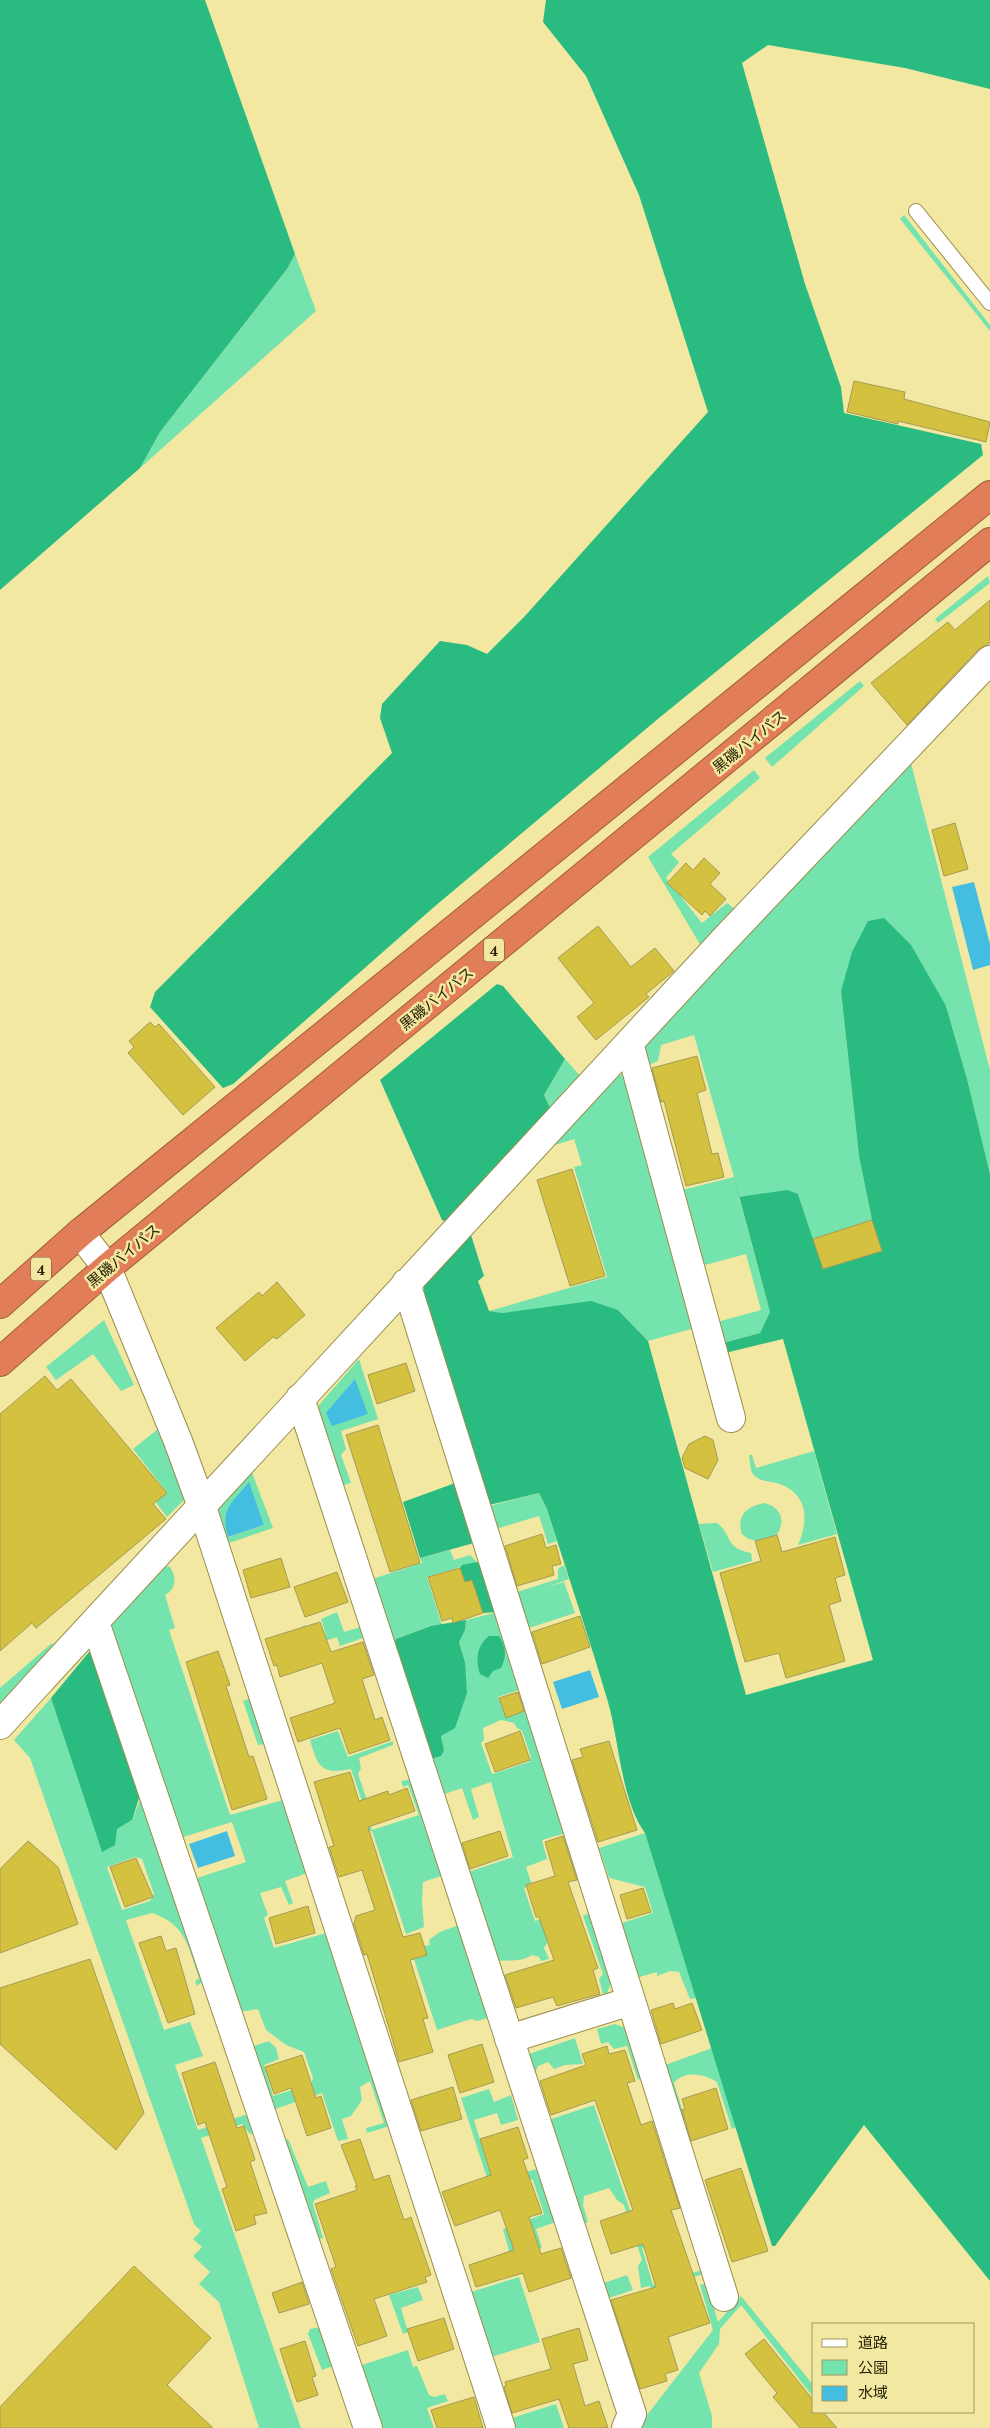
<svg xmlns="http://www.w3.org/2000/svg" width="990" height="2428" font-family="'PT Serif','Noto Sans JP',serif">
  <rect width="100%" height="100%" fill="#f2e8a1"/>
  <path fill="#75e3ae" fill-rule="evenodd" d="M 904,215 L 990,325 L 990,331 L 900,219 Z
    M 295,254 L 316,311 L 140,468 L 160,432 L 287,269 Z
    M 988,576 L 990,583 L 938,623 L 935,619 Z
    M 860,681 L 864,686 L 772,767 L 765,758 Z
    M 911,763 L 990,1070 L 990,1174 L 967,1079 L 946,1006 L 841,991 L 859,1156 L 872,1220 L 813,1239 L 798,1194 L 739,1197 L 770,1312 L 760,1333 L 723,1343 L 717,1322 L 761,1310 L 746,1254 L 701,1266 L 682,1190 L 734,1177 L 694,1035 L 661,1045 L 658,1061 L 646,1066 L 644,1059 L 645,1046 L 685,1001 Z
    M 754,770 L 760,778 L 671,854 L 679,862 L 666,878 L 702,923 L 727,903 L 735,909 L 701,946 L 648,857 Z
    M 565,1059 L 581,1077 L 551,1110 L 544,1095 Z
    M 616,1073 L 625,1076 L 695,1328 L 648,1341 L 618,1310 L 503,1313 L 489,1311 L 607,1277 L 574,1167 L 582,1165 L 574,1139 L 552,1146 Z
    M 104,1320 L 134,1385 L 121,1391 L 93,1354 L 56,1380 L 46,1367 Z
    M 359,1359 L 378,1419 L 341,1431 L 346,1449 L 341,1455 L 351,1483 L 341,1486 L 318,1417 L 319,1405 Z
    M 158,1429 L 188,1496 L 167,1517 L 155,1501 L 166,1491 L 133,1449 Z
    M 814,1451 L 837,1534 L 798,1545 C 808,1522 809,1496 782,1485 C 773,1481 760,1483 753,1474 C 750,1470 750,1461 749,1455 L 752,1455 L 756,1468 Z
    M 251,1470 L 273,1528 L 223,1545 L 216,1520 L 219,1509 ZM 249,1483 L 264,1525 L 229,1537 L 228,1537 Z
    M 539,1493 L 547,1509 L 557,1541 L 548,1544 L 539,1516 L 496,1529 L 489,1506 Z
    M 765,1503 C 781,1508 786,1520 777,1535 C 764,1539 753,1545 742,1534 C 736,1515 747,1506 765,1503 Z
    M 717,1523 C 733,1535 724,1548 751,1553 L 752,1561 L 713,1572 L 699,1524 Z
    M 450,1550 L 454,1560 L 470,1555 L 477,1562 L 427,1577 L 442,1625 L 431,1626 L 396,1639 L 394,1644 L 372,1579 L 422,1563 L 420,1558 Z
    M 564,1565 L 569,1579 L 545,1588 L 564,1582 L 575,1613 L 529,1628 L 517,1592 L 558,1579 L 558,1569 Z
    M 164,1566 L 170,1567 C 177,1577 176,1590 165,1595 L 175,1628 L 169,1630 L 230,1815 L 283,1800 L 307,1873 L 285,1881 L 293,1903 L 289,1905 L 281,1887 L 260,1893 L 268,1915 L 264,1918 L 274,1948 L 326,1933 L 390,2126 L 367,2133 L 366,2128 L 384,2123 L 370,2081 L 360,2087 L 362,2100 L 351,2116 L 342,2119 L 348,2139 L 338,2141 L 322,2093 L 272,2110 L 251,2047 L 269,2041 L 276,2048 L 279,2059 L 264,2065 L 273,2096 L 311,2084 L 313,2078 L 304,2052 L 286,2045 L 266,2030 L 258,2009 L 239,2012 L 194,1879 L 246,1862 L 232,1822 L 180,1838 L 109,1626 Z
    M 337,1612 L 344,1632 L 363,1626 L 366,1644 L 363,1638 L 340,1646 L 337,1637 L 318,1643 L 314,1662 L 302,1627 L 305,1625 L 312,1640 L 326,1635 L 321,1619 Z
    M 498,1612 L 522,1689 L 498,1697 L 506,1717 L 527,1710 L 566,1833 L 542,1840 L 547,1859 L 526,1867 L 532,1885 L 524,1888 L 535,1921 L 566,1912 L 544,1948 L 549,1959 L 541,1961 L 539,1957 L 532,1955 C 519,1964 507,1958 493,1962 L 465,1873 L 513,1857 L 491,1782 L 471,1789 L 479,1817 L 473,1820 L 462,1788 L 442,1795 L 430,1758 L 444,1750 L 441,1736 L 455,1727 L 459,1713 L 465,1662 L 459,1641 L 465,1630 L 466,1620 ZM 501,1720 L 514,1723 L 517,1728 L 522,1731 L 531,1757 L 529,1762 L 492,1774 L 481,1743 L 484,1740 L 483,1728 Z
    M 52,1643 L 57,1648 L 0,1709 L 0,1688 Z
    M 51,1698 L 102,1851 L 117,1829 L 132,1820 L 140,1800 L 204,1980 L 197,1986 L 195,1981 L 199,1978 C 188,1947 186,1924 152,1913 L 126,1920 L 164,2030 L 190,2022 L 203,2056 L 175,2065 L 198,2130 L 248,2114 L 254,2133 L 250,2134 L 242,2124 L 201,2138 L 301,2428 L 259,2428 L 219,2302 L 199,2284 L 210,2272 L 193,2256 L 202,2247 L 193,2239 L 201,2231 L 194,2224 L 30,1758 L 14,1740 ZM 135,1857 L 142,1859 L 154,1894 L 150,1901 L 122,1910 L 107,1867 Z
    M 250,1699 L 264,1744 L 258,1745 L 243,1701 Z
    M 338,1731 L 348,1757 L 393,1741 L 393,1745 L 359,1758 L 361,1768 L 358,1774 L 371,1812 L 367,1817 L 372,1830 L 419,1815 L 408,1785 L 403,1787 L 401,1781 L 413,1779 L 444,1875 L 423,1882 L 422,1902 L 424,1927 L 406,1934 L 372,1831 L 358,1833 L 364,1807 L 351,1769 C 321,1775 318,1767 310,1740 Z
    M 645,1833 L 696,1998 L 690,1999 L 679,1972 L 670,1971 L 657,1976 L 657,1972 L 636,1978 L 619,1924 L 653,1913 L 645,1887 L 609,1878 L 599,1848 Z
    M 589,1913 L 612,1981 L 607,1993 L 603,1994 L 599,1979 L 603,1974 L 583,1916 Z
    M 459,1925 L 488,2018 L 477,2021 L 471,2019 L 437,2030 L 414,1959 L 427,1955 L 424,1946 L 430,1945 L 429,1940 L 440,1932 Z
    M 615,2024 L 628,2029 L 643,2078 L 638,2080 L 627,2046 L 614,2049 L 608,2042 L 601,2044 L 597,2029 Z
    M 575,2038 L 583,2064 L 565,2065 L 554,2069 L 548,2062 L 538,2066 L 535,2074 L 548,2112 L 543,2115 L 526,2065 L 529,2054 Z
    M 712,2048 L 736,2127 L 732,2129 L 717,2082 C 704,2074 685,2070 674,2083 L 685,2119 L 682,2120 L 665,2065 Z
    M 489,2089 L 494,2102 L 511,2095 L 518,2120 L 501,2125 L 497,2113 L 474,2120 L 490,2173 L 517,2164 L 522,2173 L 537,2169 L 542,2176 L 556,2222 L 536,2229 L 542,2248 L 511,2258 L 503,2229 L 544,2214 L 533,2180 L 526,2177 L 490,2187 L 461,2098 Z
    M 594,2105 L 635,2225 L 647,2246 L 642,2248 L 653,2285 L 702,2270 L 704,2274 L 693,2277 L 665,2335 L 650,2286 L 641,2288 L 638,2266 L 642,2260 L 624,2205 L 617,2200 L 609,2188 L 584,2196 L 583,2205 L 588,2222 L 581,2226 L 545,2121 Z
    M 288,2139 L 308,2187 L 326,2181 L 330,2193 L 314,2200 L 313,2204 L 323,2238 L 316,2240 L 283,2140 Z
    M 627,2275 L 633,2290 L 606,2299 L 601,2284 Z
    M 519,2277 L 540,2342 L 491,2357 L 471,2292 Z
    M 707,2283 L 718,2322 L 741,2296 L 814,2386 L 814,2398 L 741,2305 L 720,2329 L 719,2344 L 699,2373 L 712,2416 L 712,2428 L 637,2428 L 713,2330 L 700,2285 Z
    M 418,2287 L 423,2300 L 401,2308 L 408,2332 L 403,2334 L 389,2295 Z
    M 320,2327 L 336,2365 L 322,2370 L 308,2334 L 310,2329 Z
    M 408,2350 L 413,2367 L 417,2366 L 429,2395 L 434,2397 L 445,2394 L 448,2401 L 427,2408 L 434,2428 L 380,2428 L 359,2366 Z
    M 556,2404 L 564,2428 L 515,2428 L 512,2418 Z"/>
  <path fill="#2abb81" d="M 0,0 L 205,0 L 295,254 L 287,269 L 160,432 L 140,468 L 0,590 Z
    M 546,0 L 990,0 L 990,89 L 905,68 L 768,45 L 742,63 L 805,284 L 841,387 L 844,413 L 981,444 L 983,455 L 659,718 L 434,907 L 233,1084 L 223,1088 L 150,1007 L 155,992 L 392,753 L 380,718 L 382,704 L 440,641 L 467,645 L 487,654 L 525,616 L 708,412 L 639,195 L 586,76 L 543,22 Z
    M 884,918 L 911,945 L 946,1006 L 967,1079 L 990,1174 L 990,2281 L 864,2125 L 775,2246 L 772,2246 L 645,1833 C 621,1800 619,1740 608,1702 C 589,1637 567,1573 547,1509 L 539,1493 L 489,1505 L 424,1298 L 424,1285 L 471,1235 L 484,1276 L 478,1281 L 489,1311 L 503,1313 L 591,1301 L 618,1310 L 648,1341 L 746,1695 L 873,1660 L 783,1339 L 725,1353 L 723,1343 L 760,1333 L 770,1312 L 734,1177 L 739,1197 L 787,1190 L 798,1194 L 823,1269 L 882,1251 L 872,1220 L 859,1156 L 841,991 L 852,952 L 868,921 Z
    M 497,984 L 503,986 L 565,1059 L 544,1095 L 551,1110 L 447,1222 L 442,1220 L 380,1080 Z
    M 458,1482 L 474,1543 L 420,1558 L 403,1502 Z
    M 477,1562 L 483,1567 L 498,1612 L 483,1613 L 472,1580 L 465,1582 L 460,1568 L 462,1565 Z
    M 466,1620 L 465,1630 L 459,1642 L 465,1662 L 467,1693 L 455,1728 L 441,1736 L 444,1750 L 441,1756 L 430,1759 L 394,1644 L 396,1639 L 431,1626 Z
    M 489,1636 L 499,1636 C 506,1647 507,1656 501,1668 L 493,1671 L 488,1678 L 480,1674 C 475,1660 477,1645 489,1636 Z
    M 89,1652 L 96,1656 L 141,1792 L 132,1820 L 117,1829 L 115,1845 L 102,1852 L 51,1698 Z"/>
  <path fill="#43bee1" d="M 974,882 L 990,944 L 990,965 L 973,970 L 952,887 Z
    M 355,1379 L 368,1414 L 332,1426 L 326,1413 Z
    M 249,1482 L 264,1525 L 228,1537 C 220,1507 232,1504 249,1482 Z
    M 590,1670 L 599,1697 L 562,1709 L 553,1682 Z
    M 227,1831 L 235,1856 L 198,1868 L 189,1844 Z"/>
  <path fill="#d4c13f" stroke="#a59a56" d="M 854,381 L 905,392 L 904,399 L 990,422 L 986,442 L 898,421 L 898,424 L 847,412 Z
    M 990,600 L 990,643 L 979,649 L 907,725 L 871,683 L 948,622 L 955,630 Z
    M 955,823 L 968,869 L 944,876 L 932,830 Z
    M 704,858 L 720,873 L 710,884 L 726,899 L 710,916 L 705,911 L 702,915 L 667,883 L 686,863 L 693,870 Z
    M 598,926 L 631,967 L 655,948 L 674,971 L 646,994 L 649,997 L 596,1040 L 577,1017 L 594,1003 L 558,958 Z
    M 150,1022 L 155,1027 L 159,1024 L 215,1087 L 183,1115 L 128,1053 L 134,1047 L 129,1041 Z
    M 697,1056 L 706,1090 L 697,1093 L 712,1154 L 718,1153 L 724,1177 L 686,1186 L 664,1101 L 661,1102 L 652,1068 Z
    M 572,1169 L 605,1276 L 570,1286 L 537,1180 Z
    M 872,1220 L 882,1251 L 823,1269 L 813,1239 Z
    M 277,1282 L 305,1315 L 277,1339 L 273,1337 L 245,1361 L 216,1328 L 259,1292 L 262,1296 Z
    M 406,1363 L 415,1391 L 377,1404 L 368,1375 Z
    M 45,1376 L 57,1390 L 71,1379 L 167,1493 L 153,1504 L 166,1519 L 36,1628 L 32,1623 L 0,1651 L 0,1414 Z
    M 378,1425 L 420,1563 L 390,1572 L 346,1435 Z
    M 705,1436 L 713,1440 L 718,1460 L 708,1479 L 685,1468 L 682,1458 L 689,1444 Z
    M 542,1534 L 546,1548 L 556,1545 L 561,1564 L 552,1566 L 554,1575 L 517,1586 L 505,1546 Z
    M 777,1535 L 782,1552 L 835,1537 L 845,1575 L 835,1578 L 841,1601 L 829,1605 L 845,1661 L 786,1678 L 779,1653 L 745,1662 L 720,1573 L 761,1561 L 755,1541 Z
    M 281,1558 L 290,1587 L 251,1598 L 243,1570 Z
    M 460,1568 L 465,1582 L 472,1580 L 483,1613 L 453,1623 L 452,1618 L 442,1621 L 428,1577 Z
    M 337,1572 L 348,1602 L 305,1617 L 294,1587 Z
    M 580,1616 L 590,1647 L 542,1664 L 532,1632 Z
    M 320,1622 L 331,1652 L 363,1642 L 374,1675 L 362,1679 L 375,1720 L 382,1717 L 390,1740 L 349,1754 L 340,1728 L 298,1742 L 290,1718 L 335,1703 L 322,1663 L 280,1677 L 277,1665 L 274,1666 L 265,1639 Z
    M 218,1651 L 230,1685 L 226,1686 L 249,1757 L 253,1756 L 267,1799 L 232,1810 L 186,1662 Z
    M 518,1692 L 524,1711 L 506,1718 L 499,1698 Z
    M 520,1731 L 530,1760 L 495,1772 L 485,1744 Z
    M 609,1741 L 637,1830 L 598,1842 L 572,1760 L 583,1757 L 580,1749 Z
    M 350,1772 L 359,1801 L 388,1791 L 389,1795 L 407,1788 L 415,1811 L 368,1827 L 403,1937 L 420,1933 L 427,1955 L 410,1960 L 428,2018 L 423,2019 L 433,2052 L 399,2062 L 367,1954 L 364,1955 L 354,1924 L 356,1916 L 375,1910 L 362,1870 L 339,1877 L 329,1847 L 334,1846 L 314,1782 Z
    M 500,1831 L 508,1856 L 470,1869 L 462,1843 Z
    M 563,1836 L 577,1880 L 568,1882 L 598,1968 L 593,1970 L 600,1994 L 557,2006 L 553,1997 L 516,2008 L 505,1975 L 554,1960 L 539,1917 L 536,1917 L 526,1885 L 555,1876 L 545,1842 Z
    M 28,1841 L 58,1867 L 78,1924 L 0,1953 L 0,1869 Z
    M 136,1858 L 153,1897 L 125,1907 L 110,1867 Z
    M 643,1888 L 651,1912 L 627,1919 L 620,1895 Z
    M 308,1906 L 315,1933 L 276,1944 L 269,1918 Z
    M 161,1936 L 166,1951 L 176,1948 L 195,2014 L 168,2023 L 139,1943 Z
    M 90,1959 L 144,2113 L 116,2150 L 0,2044 L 0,1988 Z
    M 673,2003 L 675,2009 L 692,2003 L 702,2030 L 661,2044 L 651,2010 Z
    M 482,2044 L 494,2082 L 460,2093 L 448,2055 Z
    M 607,2046 L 609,2054 L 625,2050 L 635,2081 L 627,2083 L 641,2125 L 652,2121 L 680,2208 L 671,2210 L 710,2323 L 668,2337 L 678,2370 L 665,2374 L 667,2381 L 640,2389 L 611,2300 L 656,2287 L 643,2244 L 611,2254 L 600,2221 L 633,2210 L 595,2100 L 551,2115 L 540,2081 L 586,2065 L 582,2054 Z
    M 302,2055 L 316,2098 L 321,2096 L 331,2128 L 307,2136 L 291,2088 L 274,2094 L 265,2067 Z
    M 215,2062 L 237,2128 L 244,2126 L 255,2160 L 250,2162 L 267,2213 L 254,2216 L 256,2224 L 236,2231 L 222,2189 L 227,2187 L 205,2122 L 198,2125 L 182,2073 Z
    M 453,2087 L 462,2119 L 421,2131 L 411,2100 Z
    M 716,2088 L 728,2129 L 691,2141 L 682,2110 L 685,2109 L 682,2099 Z
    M 518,2127 L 528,2158 L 523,2160 L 542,2213 L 529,2217 L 541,2254 L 561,2248 L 571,2278 L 529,2292 L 523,2273 L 476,2287 L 469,2265 L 514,2250 L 500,2210 L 455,2226 L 442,2192 L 491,2175 L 480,2139 Z
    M 360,2139 L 374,2180 L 389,2175 L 404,2220 L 411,2217 L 431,2275 L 425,2277 L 427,2282 L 374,2299 L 387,2336 L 358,2346 L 332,2272 L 331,2269 L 336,2267 L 315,2204 L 357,2190 L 355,2186 L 357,2186 L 341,2145 Z
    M 741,2168 L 768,2251 L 732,2262 L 705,2180 Z
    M 134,2266 L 211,2338 L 167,2385 L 213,2428 L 0,2428 L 0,2407 Z
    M 302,2282 L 309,2304 L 279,2313 L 272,2293 Z
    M 444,2318 L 454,2349 L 418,2361 L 407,2329 Z
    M 579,2328 L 588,2360 L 573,2364 L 585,2406 L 599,2401 L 608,2428 L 569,2428 L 559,2399 L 512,2413 L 504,2387 L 506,2386 L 505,2382 L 551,2369 L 542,2339 Z
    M 764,2339 L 814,2401 L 814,2412 L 823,2412 L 837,2428 L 800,2428 L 773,2397 L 777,2393 L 745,2354 Z
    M 305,2341 L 316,2376 L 312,2377 L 318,2395 L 297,2402 L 280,2349 Z
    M 474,2397 L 483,2428 L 437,2428 L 431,2410 Z"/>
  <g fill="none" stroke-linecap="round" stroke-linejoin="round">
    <g stroke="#998e4a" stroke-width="16">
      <path id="lane" d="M 916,211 L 990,303"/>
    </g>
    <g stroke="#998e4a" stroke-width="30">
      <path id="street" d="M 629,1043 L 731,1418
        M 80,1233 L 107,1268 L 178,1441 L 201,1504 L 501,2428
        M 406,1283 L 724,2297
        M 300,1398 L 632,2414 L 626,2428
        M 95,1622 L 368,2428
        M 41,1680 L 725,939 L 990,660
        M 509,2039 L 631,2001"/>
    </g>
    <g stroke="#998e4a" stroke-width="30">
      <path id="secondary" d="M 0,1725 L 41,1680"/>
    </g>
    <g stroke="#a15e3c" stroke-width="30">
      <path id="highway" d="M 0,1304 L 80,1233 L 990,495
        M 0,1362 L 107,1268 L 990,542"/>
    </g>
    <use href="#lane" stroke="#fff" stroke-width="14"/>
    <use href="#street" stroke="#fff" stroke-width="28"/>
    <use href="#secondary" stroke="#fff" stroke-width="28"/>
    <use href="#highway" stroke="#e17d58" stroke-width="28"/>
  </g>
  <g text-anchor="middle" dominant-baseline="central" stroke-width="5" stroke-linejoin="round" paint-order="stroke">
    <g fill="#f2e8a1" stroke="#655f35" stroke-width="1">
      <rect x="484" y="938.5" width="20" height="23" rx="4"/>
      <rect x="31" y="1257.5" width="20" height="23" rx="4"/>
    </g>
    <g font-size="14" font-weight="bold" fill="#292407">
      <text x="494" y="950">4</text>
      <text x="41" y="1269">4</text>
    </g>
    <g font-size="15" fill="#292407" stroke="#f2e8a1">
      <text transform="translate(749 741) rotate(-39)">黒磯バイパス</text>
      <text transform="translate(436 998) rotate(-39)">黒磯バイパス</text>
      <text transform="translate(123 1255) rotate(-40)">黒磯バイパス</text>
    </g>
  </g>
  <rect x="812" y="2323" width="162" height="90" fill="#f2e8a1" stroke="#a29a63"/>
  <rect x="822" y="2339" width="25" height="8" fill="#ffffff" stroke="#a29a63"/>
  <text x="858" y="2348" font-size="15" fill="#292407">道路</text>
  <rect x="822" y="2360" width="25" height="15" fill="#75e3ae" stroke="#a29a63"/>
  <text x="858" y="2373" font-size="15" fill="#292407">公園</text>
  <rect x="822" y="2386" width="25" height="15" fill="#43bee1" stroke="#a29a63"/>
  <text x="858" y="2398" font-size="15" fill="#292407">水域</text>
</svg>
